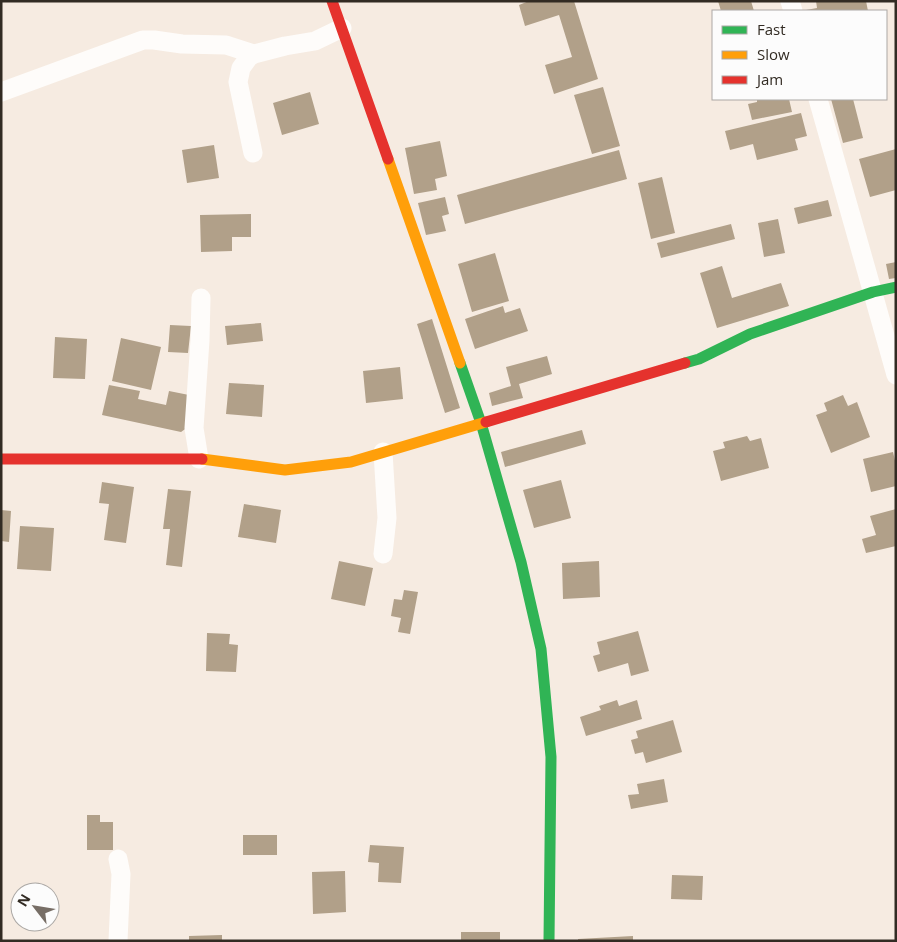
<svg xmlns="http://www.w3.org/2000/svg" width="897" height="942" font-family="'Open Sans',sans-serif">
  <rect width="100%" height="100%" fill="#f6ebe1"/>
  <path fill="#b1a089" d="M 529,1 L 574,1 L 598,79 L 554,94 L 545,65 L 572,57 L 559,15 L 525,26 L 519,5 Z
    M 718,1 L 751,1 L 754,11 L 721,11 Z
    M 816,1 L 866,1 L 868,11 L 806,11 L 806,10 L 817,8 Z
    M 603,87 L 620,146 L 592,154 L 574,95 Z
    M 310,92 L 319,124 L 282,135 L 273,103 Z
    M 757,99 L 789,99 L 792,112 L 752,120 L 748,104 L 757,102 Z
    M 831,99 L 853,99 L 863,138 L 843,143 Z
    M 801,113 L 807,136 L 795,139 L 798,150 L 757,160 L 753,144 L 730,150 L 725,131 Z
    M 440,141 L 447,176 L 435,179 L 437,190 L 414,194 L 405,148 Z
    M 214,145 L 219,178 L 187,183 L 182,150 Z
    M 896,149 L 896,190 L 870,197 L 859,159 Z
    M 619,150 L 627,179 L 465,224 L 457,195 Z
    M 662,177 L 675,233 L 651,239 L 638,183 Z
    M 445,197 L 449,214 L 442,216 L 446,231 L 426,235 L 418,203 Z
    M 828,200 L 832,216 L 798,224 L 794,208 Z
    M 251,214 L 251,237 L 232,237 L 232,251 L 201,252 L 200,215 Z
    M 778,219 L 785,253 L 764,257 L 758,223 Z
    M 731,224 L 735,239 L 661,258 L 657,243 Z
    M 495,253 L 509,301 L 472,312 L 458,264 Z
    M 896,262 L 896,278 L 889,279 L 886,264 Z
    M 722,266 L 732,298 L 781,283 L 789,306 L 717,328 L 700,273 Z
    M 503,306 L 505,313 L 520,308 L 528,331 L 475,349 L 465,319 Z
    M 432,319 L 460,408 L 445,413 L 417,324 Z
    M 261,323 L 263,341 L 227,345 L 225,326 Z
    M 170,325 L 191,326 L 188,353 L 168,352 Z
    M 55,337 L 87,339 L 85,379 L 53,378 Z
    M 121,338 L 161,347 L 151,390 L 112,381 Z
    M 547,356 L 552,374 L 519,384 L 523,398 L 492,406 L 489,393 L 511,386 L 506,367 Z
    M 400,367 L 403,399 L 366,403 L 363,371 Z
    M 229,383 L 264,385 L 262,417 L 226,414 Z
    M 109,385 L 140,391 L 138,399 L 166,405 L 169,391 L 194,396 L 188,427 L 181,432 L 102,415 Z
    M 843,395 L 848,406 L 857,402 L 870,437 L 831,453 L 816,415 L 827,411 L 824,403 Z
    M 582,430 L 586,444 L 505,467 L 501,452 Z
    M 747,436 L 750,441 L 761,438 L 769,468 L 721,481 L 713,451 L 725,448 L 723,442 Z
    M 893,452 L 896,465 L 896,486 L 871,492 L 863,459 Z
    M 561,480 L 571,518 L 534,528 L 523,490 Z
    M 102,482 L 134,487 L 126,543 L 104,540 L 109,504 L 99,503 Z
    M 168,489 L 191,491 L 182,567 L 166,565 L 170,529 L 163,529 Z
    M 244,504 L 281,510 L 276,543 L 238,537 Z
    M 896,509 L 896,546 L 866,553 L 862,539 L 876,535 L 870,516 Z
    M 1,510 L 11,511 L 9,542 L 1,541 Z
    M 20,526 L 54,528 L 51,571 L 17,569 Z
    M 339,561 L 373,568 L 365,606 L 331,599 Z
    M 599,561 L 600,597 L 563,599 L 562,563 Z
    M 404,590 L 418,592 L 410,634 L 398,632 L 401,618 L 391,616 L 394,599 L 402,600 Z
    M 638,631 L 649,671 L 631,676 L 628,663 L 598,672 L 593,656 L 600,654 L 597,642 Z
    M 207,633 L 230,634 L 229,644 L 238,645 L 236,672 L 206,671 Z
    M 617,700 L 619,706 L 637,700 L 642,719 L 586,736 L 580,717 L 601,710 L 599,706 Z
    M 673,720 L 682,752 L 646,763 L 643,752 L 635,754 L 631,740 L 638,738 L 636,731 Z
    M 664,779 L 668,802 L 631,809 L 628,795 L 639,794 L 637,784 Z
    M 87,815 L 100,815 L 100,822 L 113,822 L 113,850 L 87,850 Z
    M 243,835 L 277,835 L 277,855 L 243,855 Z
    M 370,845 L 404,847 L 401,883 L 378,882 L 379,863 L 368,862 Z
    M 345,871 L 346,912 L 313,914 L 312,872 Z
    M 672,875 L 703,876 L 702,900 L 671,899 Z
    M 461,932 L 500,932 L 500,941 L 461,941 Z
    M 222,935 L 222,941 L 189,941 L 189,936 Z
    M 633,936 L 633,941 L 578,941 L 578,939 Z"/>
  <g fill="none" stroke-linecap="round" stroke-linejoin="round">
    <path stroke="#fefcfa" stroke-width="19" d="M 790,1 L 793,11
      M 1,92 L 143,40 L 154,40 L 182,44 L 226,45 L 254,54
      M 818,99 L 896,375
      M 253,153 L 238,82 L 241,68 L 249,57 L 254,54 L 285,46 L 315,41 L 342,28
      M 383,452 L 387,518 L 383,554
      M 199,459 L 194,428 L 200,340 L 201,298
      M 118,941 L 121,874 L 118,859"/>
    <path stroke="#30b455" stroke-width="11" d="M 460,363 L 481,423 L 521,562 L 541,649 L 551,757 L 549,941
      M 685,363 L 699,359 L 750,334 L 873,292 L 896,287"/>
    <path stroke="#ff9f0a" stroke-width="11" d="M 388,159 L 460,363
      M 202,459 L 285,470 L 351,462 L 486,422"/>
    <path stroke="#e5322d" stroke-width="11" d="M 332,1 L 388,159
      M 486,422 L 685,363
      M 1,459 L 202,459"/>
  </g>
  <rect width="897" height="942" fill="none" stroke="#322b23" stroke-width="5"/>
  <rect x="712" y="10" width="175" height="90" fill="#fcfcfc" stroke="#aba8a5"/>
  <rect x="722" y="26" width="25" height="8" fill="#30b455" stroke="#aba8a5"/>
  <text x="757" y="35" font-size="15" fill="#322b23">Fast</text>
  <rect x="722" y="51" width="25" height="8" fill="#ff9f0a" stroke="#aba8a5"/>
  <text x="757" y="60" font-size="15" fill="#322b23">Slow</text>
  <rect x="722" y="76" width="25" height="8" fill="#e5322d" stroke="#aba8a5"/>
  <text x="757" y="85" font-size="15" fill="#322b23">Jam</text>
  <g transform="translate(35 907) rotate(301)"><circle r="24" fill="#fcfcfc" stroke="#aba8a5"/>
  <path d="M0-4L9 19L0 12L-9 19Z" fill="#776e66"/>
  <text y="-8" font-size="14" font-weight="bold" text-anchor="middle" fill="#322b23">N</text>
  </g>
</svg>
